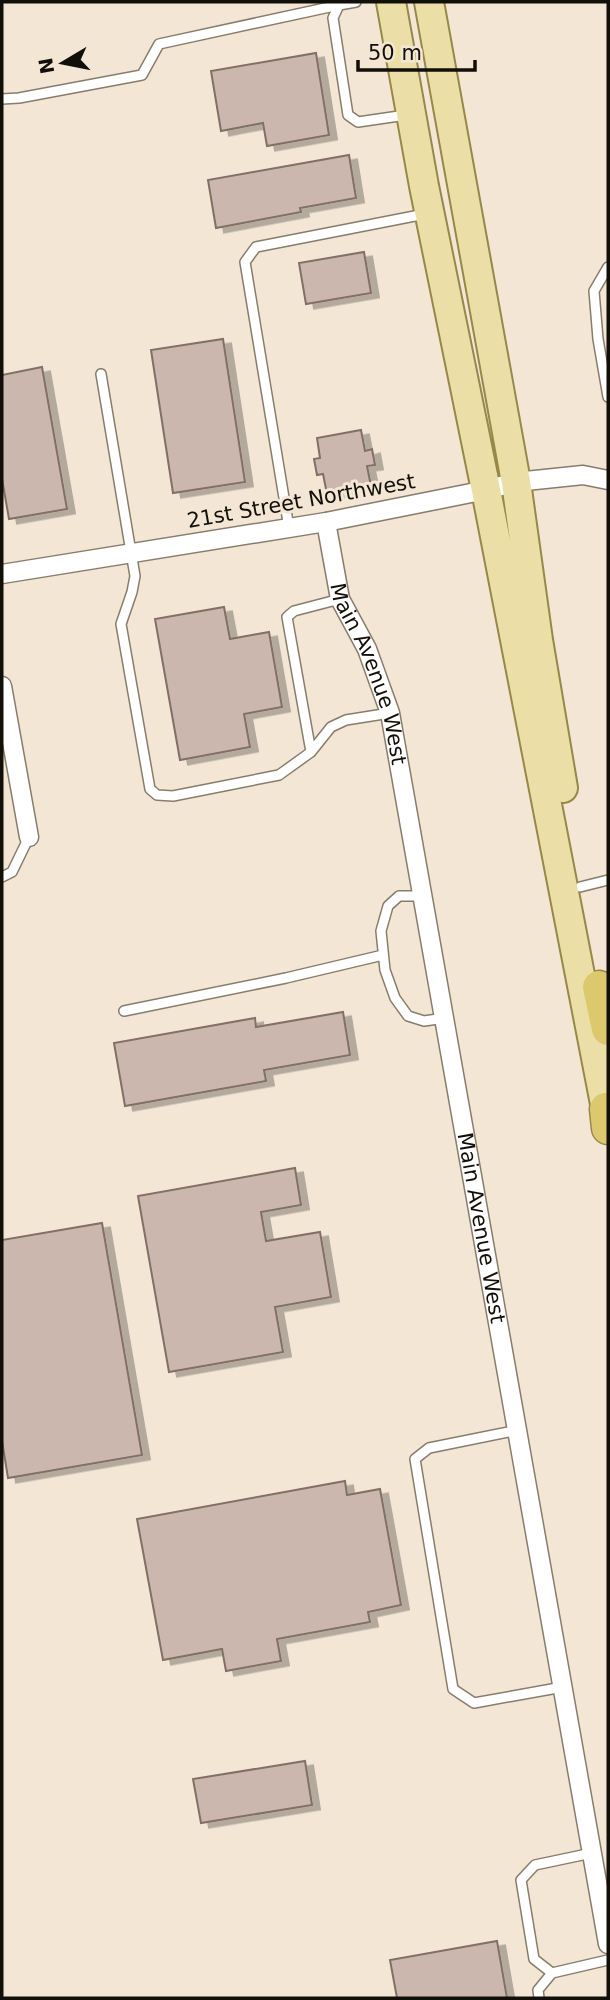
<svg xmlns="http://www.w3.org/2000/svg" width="610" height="2000" font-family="'DejaVu Sans',sans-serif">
  <defs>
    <filter id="shadow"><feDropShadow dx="8" dy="4.5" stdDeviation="0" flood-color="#0004"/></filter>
  </defs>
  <rect width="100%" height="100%" fill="#f4e6d5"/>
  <path fill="#cbb7ad" stroke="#827067" stroke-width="2" filter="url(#shadow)" d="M 316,53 L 329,135 L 267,146 L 263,123 L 221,131 L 211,71 Z
    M 349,155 L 356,198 L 300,208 L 301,212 L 216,228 L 208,180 Z
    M 364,252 L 371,293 L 306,304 L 299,263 Z
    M 223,339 L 245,482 L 173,493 L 151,350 Z
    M 42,367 L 67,509 L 9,519 L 2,479 L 2,375 Z
    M 361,430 L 365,451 L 372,449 L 375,465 L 367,466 L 371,486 L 327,494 L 323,474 L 317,475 L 314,459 L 320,458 L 317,438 Z
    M 224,607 L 230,639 L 269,632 L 282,707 L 244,714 L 250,747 L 180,760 L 155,619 Z
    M 343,1012 L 350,1055 L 264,1070 L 266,1081 L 125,1106 L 114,1043 L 255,1018 L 256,1027 Z
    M 295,1168 L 301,1205 L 261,1212 L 266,1241 L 320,1232 L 331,1297 L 275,1307 L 283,1352 L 169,1372 L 138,1196 Z
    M 102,1223 L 142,1455 L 8,1478 L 2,1441 L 2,1240 Z
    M 345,1481 L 347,1495 L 380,1489 L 401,1605 L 368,1612 L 370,1622 L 277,1639 L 281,1661 L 226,1671 L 222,1649 L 163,1660 L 137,1519 Z
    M 305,1761 L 312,1805 L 201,1823 L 193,1779 Z
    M 497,1941 L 507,1998 L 397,1998 L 390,1960 Z"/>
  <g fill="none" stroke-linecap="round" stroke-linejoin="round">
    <g stroke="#887c6d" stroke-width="12">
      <path id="lane" d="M 356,2 L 339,5 L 333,18 L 348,115 L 358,122 L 406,115
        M 2,99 L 19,98 L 142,75 L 159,44 L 339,5
        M 608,267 L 594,291 L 598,339 L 608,397
        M 101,374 L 135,576 L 132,592 L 121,624 L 150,789 L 157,795 L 173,796 L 279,775 L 311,752 L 331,727 L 346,720 L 390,713
        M 289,528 L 245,262 L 256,247 L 425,214
        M 311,752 L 287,617 L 294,611 L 340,599
        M 2,877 L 12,872 L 29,837
        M 580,887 L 608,880
        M 423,896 L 399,896 L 388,906 L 381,931 L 385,970 L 395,998 L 408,1016 L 424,1021 L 445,1018
        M 124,1011 L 286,978 L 383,955
        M 518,1430 L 429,1448 L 415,1459 L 453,1689 L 474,1703 L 563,1687
        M 552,1973 L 534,1959 L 521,1880 L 535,1865 L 592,1853
        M 539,1998 L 538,1990 L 552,1973 L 608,1960"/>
    </g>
    <g stroke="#887c6d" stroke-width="21">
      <g id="street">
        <path id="s1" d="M 326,522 L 340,599 L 367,649 L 390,713 L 608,1944"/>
        <path d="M 2,574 L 326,522 L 486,490 L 516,482 L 583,475 L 608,480"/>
        <path d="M 2,686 L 29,837"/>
      </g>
    </g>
    <g stroke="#96884a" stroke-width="32">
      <path id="primary" d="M 391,2 L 424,186 L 486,490 L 606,1109
        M 429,2 L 516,482 L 538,640 L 563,788"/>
    </g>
    <g stroke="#96884a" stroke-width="35">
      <path id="highway" d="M 599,987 L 608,1029
        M 606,1109 L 608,1128"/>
    </g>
    <use href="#lane" stroke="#fff" stroke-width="9"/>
    <use href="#street" stroke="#fff" stroke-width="18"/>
    <use href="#primary" stroke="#ebdfa7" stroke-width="28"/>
    <use href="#highway" stroke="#ddc96d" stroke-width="32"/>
  </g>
  <g text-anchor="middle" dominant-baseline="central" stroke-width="6" stroke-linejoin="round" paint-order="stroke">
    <g font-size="21" fill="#120e08" stroke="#f4e6d5">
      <text transform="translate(301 501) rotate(-10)">21st Street Northwest</text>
      <text stroke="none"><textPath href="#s1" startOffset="159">Main Avenue West</textPath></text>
      <text stroke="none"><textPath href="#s1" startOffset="726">Main Avenue West</textPath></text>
    </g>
  </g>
  <rect width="610" height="2000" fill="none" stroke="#120e08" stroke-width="7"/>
  <g transform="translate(63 63) rotate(260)" stroke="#f4e6d5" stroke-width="5" paint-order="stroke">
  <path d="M0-5L12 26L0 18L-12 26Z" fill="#120e08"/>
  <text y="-10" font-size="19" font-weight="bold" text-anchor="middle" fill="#120e08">N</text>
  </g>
  <path d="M358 60v10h117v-10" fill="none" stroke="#120e08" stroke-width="3.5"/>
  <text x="368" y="60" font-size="21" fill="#120e08" stroke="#f4e6d5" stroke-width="5" paint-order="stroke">50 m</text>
</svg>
